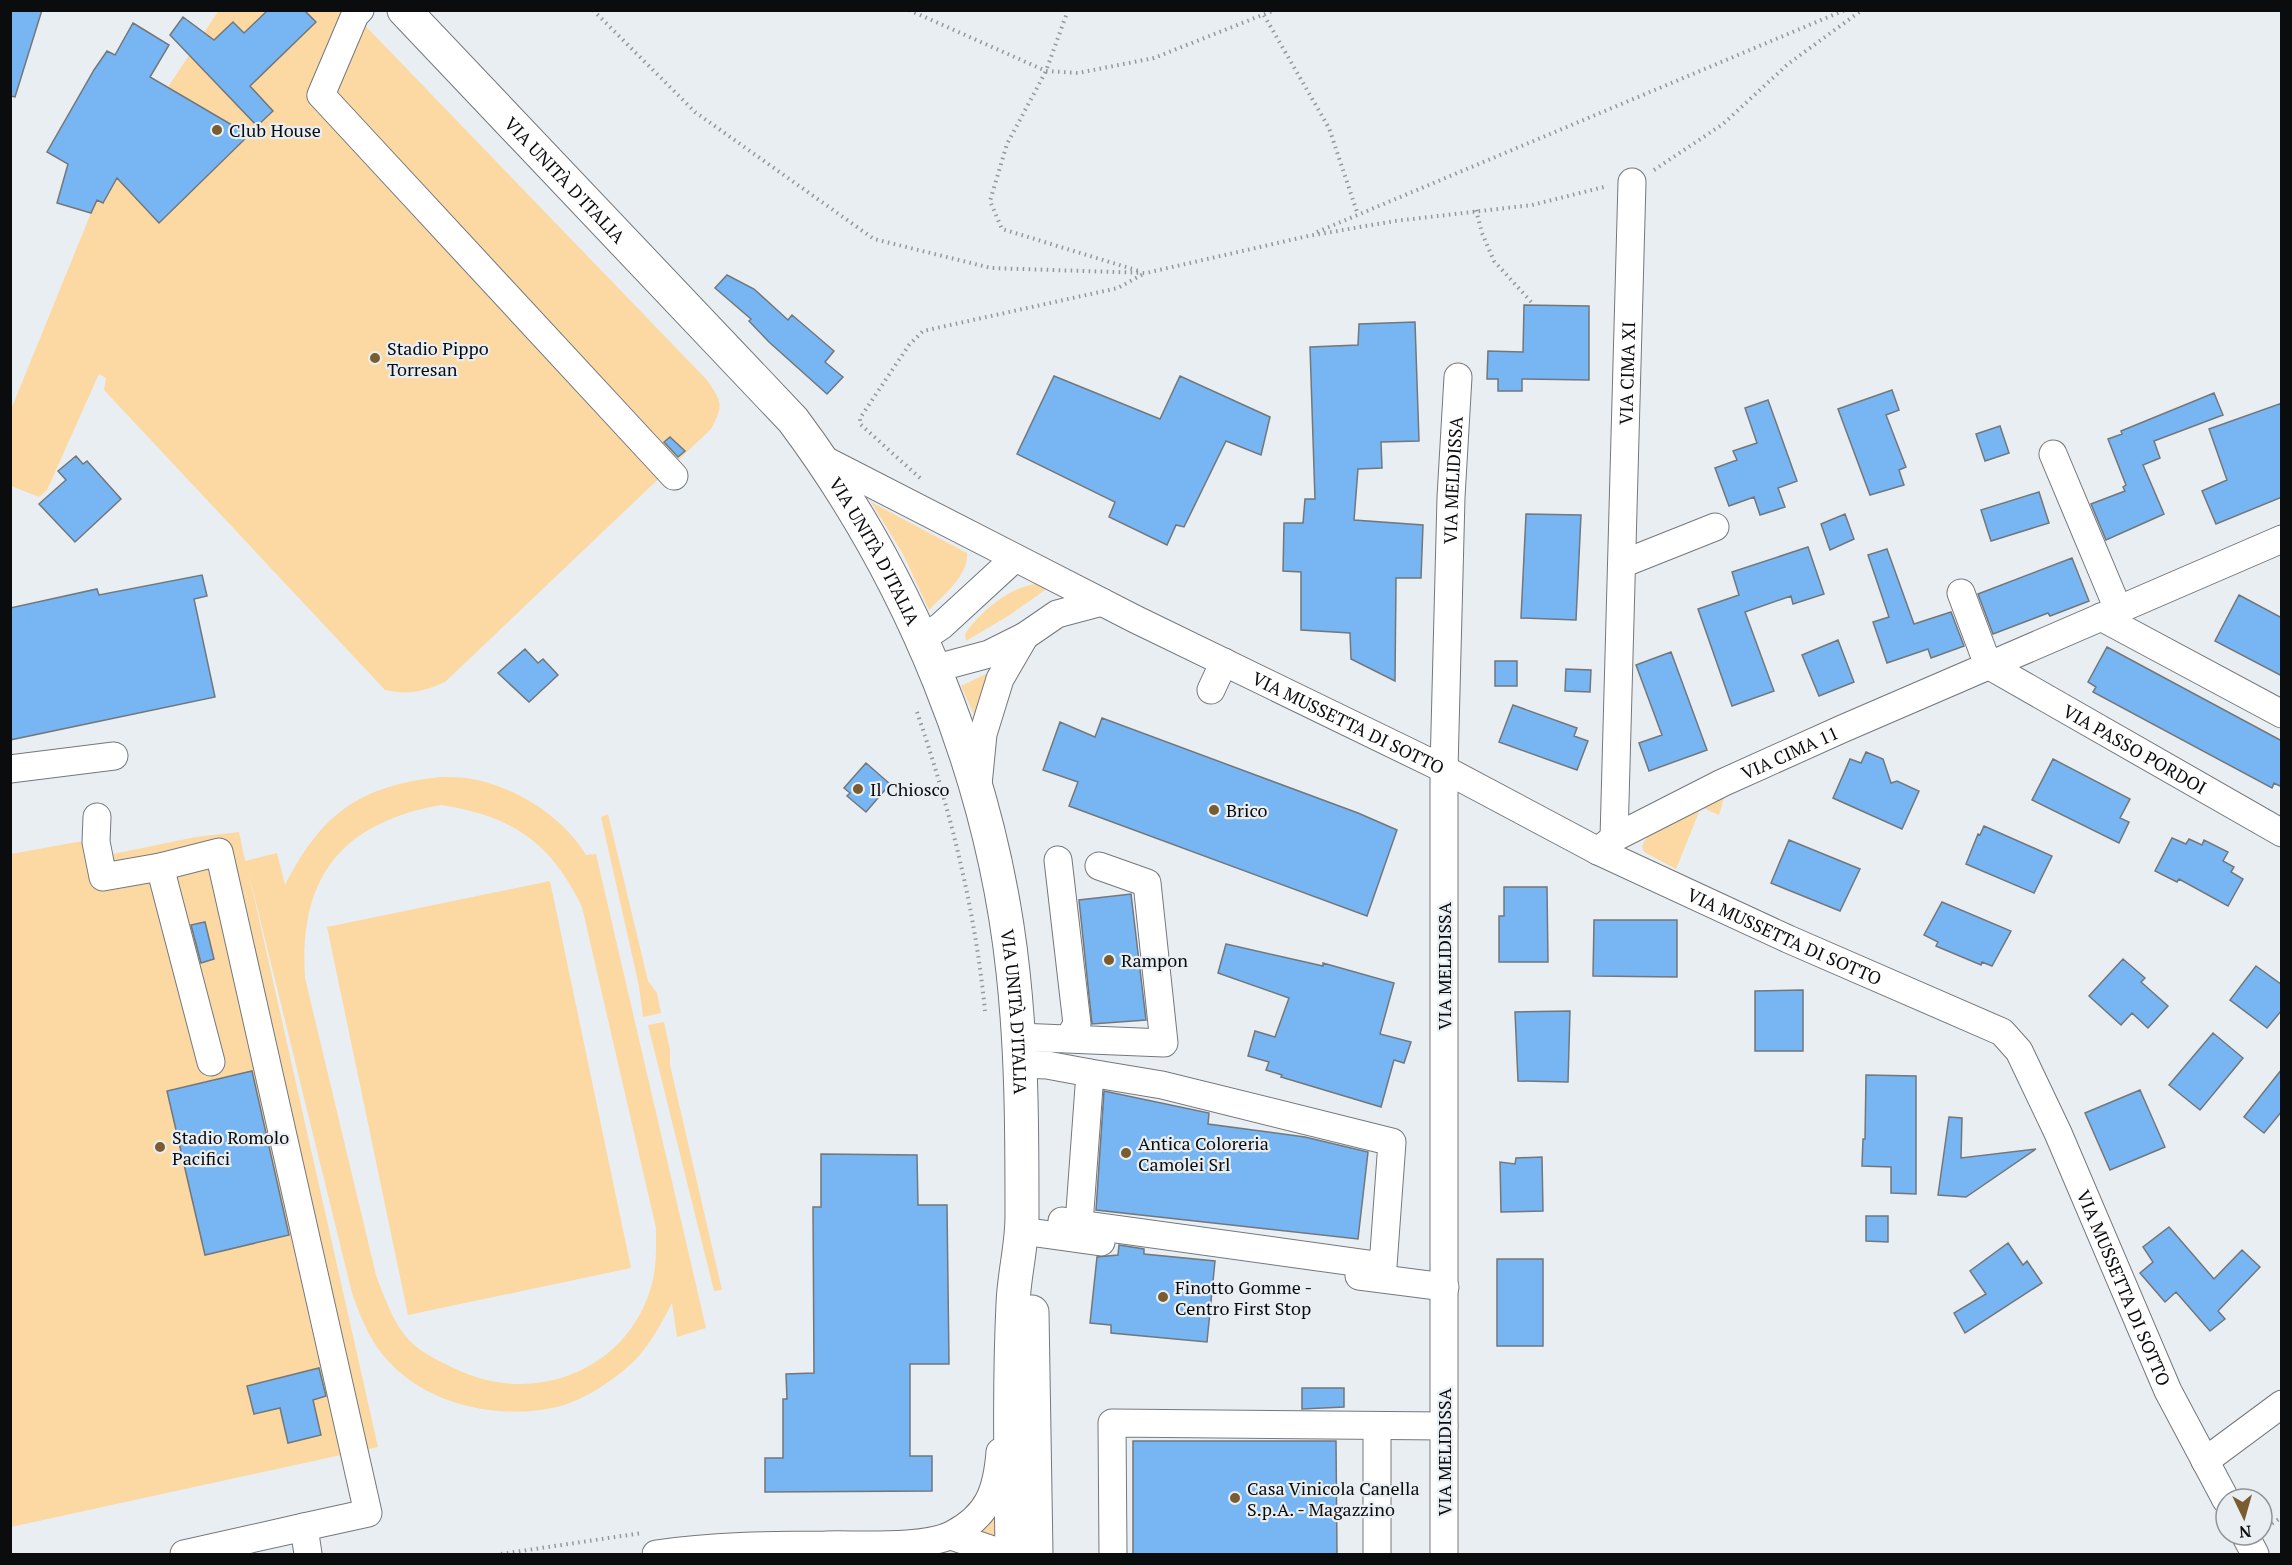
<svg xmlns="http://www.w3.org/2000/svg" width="2292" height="1565" font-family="'PT Serif',serif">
  <rect width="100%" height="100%" fill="#e9eef2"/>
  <path fill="#fcd9a3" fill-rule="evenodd" d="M 219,10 L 351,11 L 707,380 C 722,402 724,405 711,429 L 445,682 C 423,692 408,695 385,690 L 104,390 L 106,378 L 99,374 L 47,490 L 39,497 L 11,486 L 10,412 L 91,213 L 97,200 L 104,203 L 168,87 Z
    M 871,502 L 967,553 C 969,575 943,595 929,610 L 903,554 Z
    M 1036,584 L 1048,588 L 1008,616 L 966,641 L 965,634 C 980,612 1009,587 1036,584 Z
    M 986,674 L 988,677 L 975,717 L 961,686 Z
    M 440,777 C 450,777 462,777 472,779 C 516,787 563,817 586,855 L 596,854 L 706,1328 L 677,1337 L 672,1303 C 662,1322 652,1341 638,1357 C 618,1378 585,1400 557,1407 C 501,1420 431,1406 391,1364 C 371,1344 361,1319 352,1293 L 248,870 L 378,1447 L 11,1527 L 11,854 L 77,842 L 105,842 L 108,855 L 196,837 L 239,832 L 245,861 L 277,853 L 285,885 C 322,814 358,786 440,777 ZM 441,805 C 512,816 551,842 582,907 L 656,1228 C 656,1248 657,1267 651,1287 C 627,1370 536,1405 460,1371 C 443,1363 422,1354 409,1340 C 393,1323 384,1296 376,1275 L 305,978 C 299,877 341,823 441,805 Z
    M 1725,795 L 1719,815 L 1701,807 L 1676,869 L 1644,852 L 1642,846 C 1650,824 1704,805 1725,795 Z
    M 608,814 L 648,981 L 657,993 L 661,1013 L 643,1017 L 639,986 L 601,817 Z
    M 550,881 L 631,1268 L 408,1315 L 327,927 Z
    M 664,1022 L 670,1050 L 670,1065 L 722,1290 L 714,1291 L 648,1025 Z
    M 1005,1486 L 1005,1546 L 969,1533 Z"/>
  <path fill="#77b6f2" stroke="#72777b" stroke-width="1.5" d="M 10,10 L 42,10 L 15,97 L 10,96 Z
    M 268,10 L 304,10 L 316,22 L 250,86 L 273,111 L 257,126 L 170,35 L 183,17 L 214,40 L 233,22 L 244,33 Z
    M 133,23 L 169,45 L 150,77 L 249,135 L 159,223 L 117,178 L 103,203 L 97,200 L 91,213 L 57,203 L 68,164 L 47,152 L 94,70 L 107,51 L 115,55 Z
    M 727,275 L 754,289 L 788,320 L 792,315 L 834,351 L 825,362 L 843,377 L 827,394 L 769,342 L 749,321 L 751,319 L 715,288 Z
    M 1524,305 L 1589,306 L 1589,380 L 1522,379 L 1522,391 L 1498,391 L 1498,379 L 1487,379 L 1488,351 L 1523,352 Z
    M 1415,322 L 1419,441 L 1381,442 L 1382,468 L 1358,469 L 1354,520 L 1423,525 L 1421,578 L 1396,578 L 1395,681 L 1351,659 L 1350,633 L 1301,630 L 1301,572 L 1283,571 L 1284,523 L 1303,523 L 1305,499 L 1315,499 L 1310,347 L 1358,345 L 1359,324 Z
    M 1054,376 L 1160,419 L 1180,376 L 1270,417 L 1261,455 L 1226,441 L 1184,527 L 1176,525 L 1167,545 L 1109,517 L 1115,502 L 1017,454 Z
    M 1892,390 L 1899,410 L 1886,415 L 1906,467 L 1899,470 L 1904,485 L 1870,495 L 1838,409 Z
    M 2214,393 L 2223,415 L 2154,441 L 2160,458 L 2143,465 L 2164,514 L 2106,540 L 2091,504 L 2125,491 L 2123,487 L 2126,485 L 2108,439 L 2122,434 L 2121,431 Z
    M 1768,400 L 1797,481 L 1778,488 L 1785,507 L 1760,515 L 1754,497 L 1729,506 L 1715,468 L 1737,460 L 1733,451 L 1757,443 L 1745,408 Z
    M 2282,403 L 2282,497 L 2216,524 L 2202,491 L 2227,480 L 2209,429 Z
    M 2000,426 L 2009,453 L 1985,461 L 1976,434 Z
    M 670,437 L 685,451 L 678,457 L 664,442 Z
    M 76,456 L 83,464 L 87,461 L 121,499 L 75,542 L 39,504 L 66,480 L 58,471 Z
    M 2039,492 L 2049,523 L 1991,541 L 1981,510 Z
    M 1526,514 L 1581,515 L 1576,620 L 1521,618 Z
    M 1845,514 L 1854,539 L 1830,550 L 1821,524 Z
    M 1808,547 L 1824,594 L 1793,604 L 1791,596 L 1745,612 L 1774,691 L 1732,706 L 1698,609 L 1739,595 L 1732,572 Z
    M 1887,549 L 1914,624 L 1951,612 L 1964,646 L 1931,658 L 1928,649 L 1887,663 L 1873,622 L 1889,617 L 1868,555 Z
    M 2072,558 L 2089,601 L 2050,616 L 2048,613 L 1993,634 L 1978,594 Z
    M 202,575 L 207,596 L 194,599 L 215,697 L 10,740 L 10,608 L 97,589 L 99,595 Z
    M 2239,595 L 2282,618 L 2282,676 L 2215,641 Z
    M 1838,640 L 1854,682 L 1819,696 L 1802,655 Z
    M 2107,647 L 2282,741 L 2282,787 L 2274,783 L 2272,788 L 2093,692 L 2096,687 L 2088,682 Z
    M 525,649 L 538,663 L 543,659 L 558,675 L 529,702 L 498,673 Z
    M 1671,652 L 1707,750 L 1649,771 L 1639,743 L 1662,735 L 1636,665 Z
    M 1495,661 L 1517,661 L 1517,686 L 1495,686 Z
    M 1566,669 L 1591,670 L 1590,692 L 1565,691 Z
    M 1513,705 L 1577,728 L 1574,736 L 1588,741 L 1577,770 L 1499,742 Z
    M 1102,718 L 1358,813 L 1397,830 L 1367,916 L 1069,806 L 1078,782 L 1043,770 L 1060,722 L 1095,737 Z
    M 1866,752 L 1883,759 L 1891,783 L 1897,781 L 1919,791 L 1902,829 L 1833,798 L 1850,759 L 1861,763 Z
    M 2053,759 L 2130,799 L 2120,818 L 2129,822 L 2119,843 L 2032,800 Z
    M 866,763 L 890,784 L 866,812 L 847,796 L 850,793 L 844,788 Z
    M 1984,826 L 2052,856 L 2034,893 L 1966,864 L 1978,834 L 1980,835 Z
    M 2172,838 L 2186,844 L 2189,839 L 2202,845 L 2204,840 L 2228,852 L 2223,861 L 2234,867 L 2231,872 L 2243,879 L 2228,906 L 2179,879 L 2177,882 L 2155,871 Z
    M 1789,840 L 1860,869 L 1840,911 L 1771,883 Z
    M 1504,887 L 1547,887 L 1548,962 L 1499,962 L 1499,916 L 1504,916 Z
    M 1131,894 L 1146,1020 L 1092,1024 L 1079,900 Z
    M 1942,902 L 2011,931 L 1992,966 L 1982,962 L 1981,965 L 1936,946 L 1938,942 L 1924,935 Z
    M 1594,920 L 1677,920 L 1677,977 L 1593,976 Z
    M 205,922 L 214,959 L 201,963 L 191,925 Z
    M 1226,944 L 1323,966 L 1323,963 L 1394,983 L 1380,1034 L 1411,1042 L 1404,1063 L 1394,1060 L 1381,1107 L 1281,1077 L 1282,1075 L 1266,1070 L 1269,1062 L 1248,1056 L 1255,1031 L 1275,1037 L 1289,998 L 1218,973 Z
    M 2123,959 L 2145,978 L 2141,982 L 2168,1006 L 2148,1028 L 2132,1013 L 2121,1025 L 2089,996 Z
    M 2256,966 L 2282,985 L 2282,1010 L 2267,1028 L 2230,1000 Z
    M 1803,990 L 1803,1051 L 1755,1051 L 1755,991 Z
    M 1570,1011 L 1568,1082 L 1518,1081 L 1515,1012 Z
    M 2213,1033 L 2243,1058 L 2200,1110 L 2169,1085 Z
    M 2282,1069 L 2282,1111 L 2264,1133 L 2244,1117 Z
    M 252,1071 L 289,1235 L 205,1255 L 167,1091 Z
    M 1866,1075 L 1916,1076 L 1916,1194 L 1891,1193 L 1891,1167 L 1862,1166 L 1863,1139 L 1865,1139 Z
    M 2140,1090 L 2165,1147 L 2110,1170 L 2085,1113 Z
    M 1104,1091 L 1209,1113 L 1208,1124 L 1305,1137 L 1368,1152 L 1358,1239 L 1096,1210 Z
    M 1949,1117 L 1962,1118 L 1961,1158 L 2036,1149 L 1966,1197 L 1938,1195 Z
    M 821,1154 L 917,1155 L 918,1205 L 947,1205 L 949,1364 L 910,1364 L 910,1456 L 932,1456 L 932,1491 L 765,1492 L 765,1458 L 783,1458 L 783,1399 L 787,1399 L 786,1374 L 814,1373 L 813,1207 L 821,1207 Z
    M 1542,1157 L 1543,1211 L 1501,1212 L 1500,1162 L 1515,1164 L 1516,1158 Z
    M 1866,1216 L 1888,1216 L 1888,1242 L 1866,1241 Z
    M 2169,1227 L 2214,1279 L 2242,1250 L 2260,1267 L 2218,1311 L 2225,1319 L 2210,1331 L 2176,1292 L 2165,1302 L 2140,1273 L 2153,1262 L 2143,1247 Z
    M 2008,1243 L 2023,1265 L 2027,1261 L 2042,1283 L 1965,1333 L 1954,1313 L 1986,1294 L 1970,1271 Z
    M 1119,1245 L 1144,1249 L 1144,1254 L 1215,1261 L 1207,1342 L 1111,1333 L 1111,1325 L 1090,1323 L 1097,1257 L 1118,1255 Z
    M 1497,1259 L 1543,1259 L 1543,1346 L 1497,1346 Z
    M 319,1368 L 326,1396 L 313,1400 L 321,1435 L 288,1443 L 280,1408 L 254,1414 L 247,1386 Z
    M 1302,1388 L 1344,1388 L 1344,1407 L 1302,1409 Z
    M 1133,1441 L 1336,1441 L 1337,1554 L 1133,1554 Z"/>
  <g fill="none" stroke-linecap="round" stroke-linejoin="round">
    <g stroke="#74787c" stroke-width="29">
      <g id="minor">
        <path d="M 360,10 L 355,15 L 321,95 L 674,476"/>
        <path d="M 2053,454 L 2118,609"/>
        <path id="s1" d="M 821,458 L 1135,619 L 1444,769 L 1598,851 L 1788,939 L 2002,1032 L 2019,1051 L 2058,1133 L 2168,1391 L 2226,1500"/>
        <path d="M 1622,564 L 1715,527"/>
        <path id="s2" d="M 1961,593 L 1988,665 L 2282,833"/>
        <path d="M 2101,617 L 2282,714"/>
        <path d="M 920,640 L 941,626 L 1015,558"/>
        <path d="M 933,669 L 989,654 L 1025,636 L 1057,614 L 1102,602"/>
        <path d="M 1211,690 L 1224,662"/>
        <path d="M 10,769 L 114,756"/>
        <path d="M 978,785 L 983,734 L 1000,679 L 1025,636"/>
        <path d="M 97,817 L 96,842 L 103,877 L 160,867 L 219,852 L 368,1513 L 304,1527"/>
        <path id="s3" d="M 1614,838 L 1632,182"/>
        <path id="s4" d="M 1598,851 L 1614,838 L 1722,783 L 1842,729 L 2282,539"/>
        <path d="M 1058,860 L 1077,1024 L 1069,1038"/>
        <path d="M 160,867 L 211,1062"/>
        <path d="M 1018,1037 L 1164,1043 L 1147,883 L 1099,866"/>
        <path d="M 1019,1064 L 1047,1065 L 1090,1073 L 1079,1224 L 1062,1221"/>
        <path d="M 1079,1224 L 1383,1266 L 1392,1142 L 1162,1085 L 1090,1073"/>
        <path d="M 1022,1231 L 1101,1242"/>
        <path d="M 1359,1276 L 1445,1287"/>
        <path d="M 2205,1461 L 2282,1404"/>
        <path d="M 2245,1535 L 2255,1554"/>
        <path d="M 951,1536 L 1005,1554"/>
        <path d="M 184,1554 L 304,1527 L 308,1554"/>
        <path d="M 656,1554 C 712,1546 769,1545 825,1545 C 857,1544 926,1549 953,1534 C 989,1515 997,1490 1000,1452"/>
        <path d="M 1113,1554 L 1112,1423 L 1444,1426"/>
        <path d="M 1377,1554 L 1377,1426"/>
        <path id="s5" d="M 1444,1554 L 1444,769 L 1451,497 L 1458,377"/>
      </g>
    </g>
    <g stroke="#74787c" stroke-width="35">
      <g id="major">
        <path id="s6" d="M 404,10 L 793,420 C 911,578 992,775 1013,972 C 1022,1053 1022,1135 1022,1216 C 1022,1247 1014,1274 1013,1304 C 1009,1388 1011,1471 1012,1554"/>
        <path d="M 1032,1312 L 1036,1554"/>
      </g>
    </g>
    <path stroke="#94989b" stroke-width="4" stroke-dasharray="1.5 4.5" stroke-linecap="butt" d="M 593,10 L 695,112 L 874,239 L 991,268 L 1146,273 L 1308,236 L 1395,221 L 1532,205 L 1608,186
      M 909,10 L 1046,71 L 1078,73 L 1154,58 L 1275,10
      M 1068,10 L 1046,71 L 1007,144 L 990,201 L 1002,229 L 1139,271
      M 1261,10 L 1329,128 L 1358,215
      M 1654,170 L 1723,124 L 1788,64 L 1862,10
      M 1476,210 L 1482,233 L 1494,261 L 1534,305
      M 1317,232 L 1845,10
      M 920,478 L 860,424 L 860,418 L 909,345 L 923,331 L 1118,288 L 1145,273
      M 917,712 C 950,809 975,908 985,1011
      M 2267,1527 L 2282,1517
      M 501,1554 L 642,1533"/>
    <use href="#minor" stroke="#fff" stroke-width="27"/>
    <use href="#major" stroke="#fff" stroke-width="33"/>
  </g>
  <g fill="#795d30" stroke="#e9eef2" stroke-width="2">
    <circle cx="217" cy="130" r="6"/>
    <circle cx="375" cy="358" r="6"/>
    <circle cx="858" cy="789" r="6"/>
    <circle cx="1214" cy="810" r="6"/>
    <circle cx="1109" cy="960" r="6"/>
    <circle cx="160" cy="1147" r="6"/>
    <circle cx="1126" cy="1153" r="6"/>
    <circle cx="1163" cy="1297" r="6"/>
    <circle cx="1235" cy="1498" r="6"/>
  </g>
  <g text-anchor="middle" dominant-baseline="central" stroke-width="4.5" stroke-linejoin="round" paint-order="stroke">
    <g font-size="18" fill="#0b0c0e" stroke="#e9eef2" text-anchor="start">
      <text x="229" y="130">Club House</text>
      <text x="387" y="348">Stadio Pippo<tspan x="387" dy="21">Torresan</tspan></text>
      <text x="870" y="789">Il Chiosco</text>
      <text x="1226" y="810">Brico</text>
      <text x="1121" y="960">Rampon</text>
      <text x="172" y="1137">Stadio Romolo<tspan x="172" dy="21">Pacifici</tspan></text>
      <text x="1138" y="1143">Antica Coloreria<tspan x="1138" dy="21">Camolei Srl</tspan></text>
      <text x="1175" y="1287">Finotto Gomme -<tspan x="1175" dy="21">Centro First Stop</tspan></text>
      <text x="1247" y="1488">Casa Vinicola Canella<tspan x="1247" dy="21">S.p.A. - Magazzino</tspan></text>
    </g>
    <g font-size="18" fill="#0b0c0e" stroke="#e9eef2">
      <text stroke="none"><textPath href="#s6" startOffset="234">VIA UNITÀ D'ITALIA</textPath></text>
      <text stroke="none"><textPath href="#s3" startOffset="465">VIA CIMA XI</textPath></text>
      <text stroke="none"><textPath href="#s5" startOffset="1074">VIA MELIDISSA</textPath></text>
      <text stroke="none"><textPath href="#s6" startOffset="720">VIA UNITÀ D'ITALIA</textPath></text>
      <text stroke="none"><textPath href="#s1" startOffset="590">VIA MUSSETTA DI SOTTO</textPath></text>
      <text stroke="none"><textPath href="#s2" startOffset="246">VIA PASSO PORDOI</textPath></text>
      <text stroke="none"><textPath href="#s4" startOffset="216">VIA CIMA 11</textPath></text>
      <text stroke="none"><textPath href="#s1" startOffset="1076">VIA MUSSETTA DI SOTTO</textPath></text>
      <text transform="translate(1444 966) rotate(-90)">VIA MELIDISSA</text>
      <text stroke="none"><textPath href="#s6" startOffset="1206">VIA UNITÀ D'ITALIA</textPath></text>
      <text stroke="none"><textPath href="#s1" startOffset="1598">VIA MUSSETTA DI SOTTO</textPath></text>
      <text transform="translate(1444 1452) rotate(-90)">VIA MELIDISSA</text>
    </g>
  </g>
  <rect width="2292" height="1565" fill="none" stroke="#0b0c0e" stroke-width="24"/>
  <g transform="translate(2244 1517) rotate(175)"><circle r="28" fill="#e9eef2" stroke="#909497" stroke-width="1.5"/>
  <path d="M0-4.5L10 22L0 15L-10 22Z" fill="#795d30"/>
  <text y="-9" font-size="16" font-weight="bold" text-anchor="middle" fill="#0b0c0e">N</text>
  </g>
</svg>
